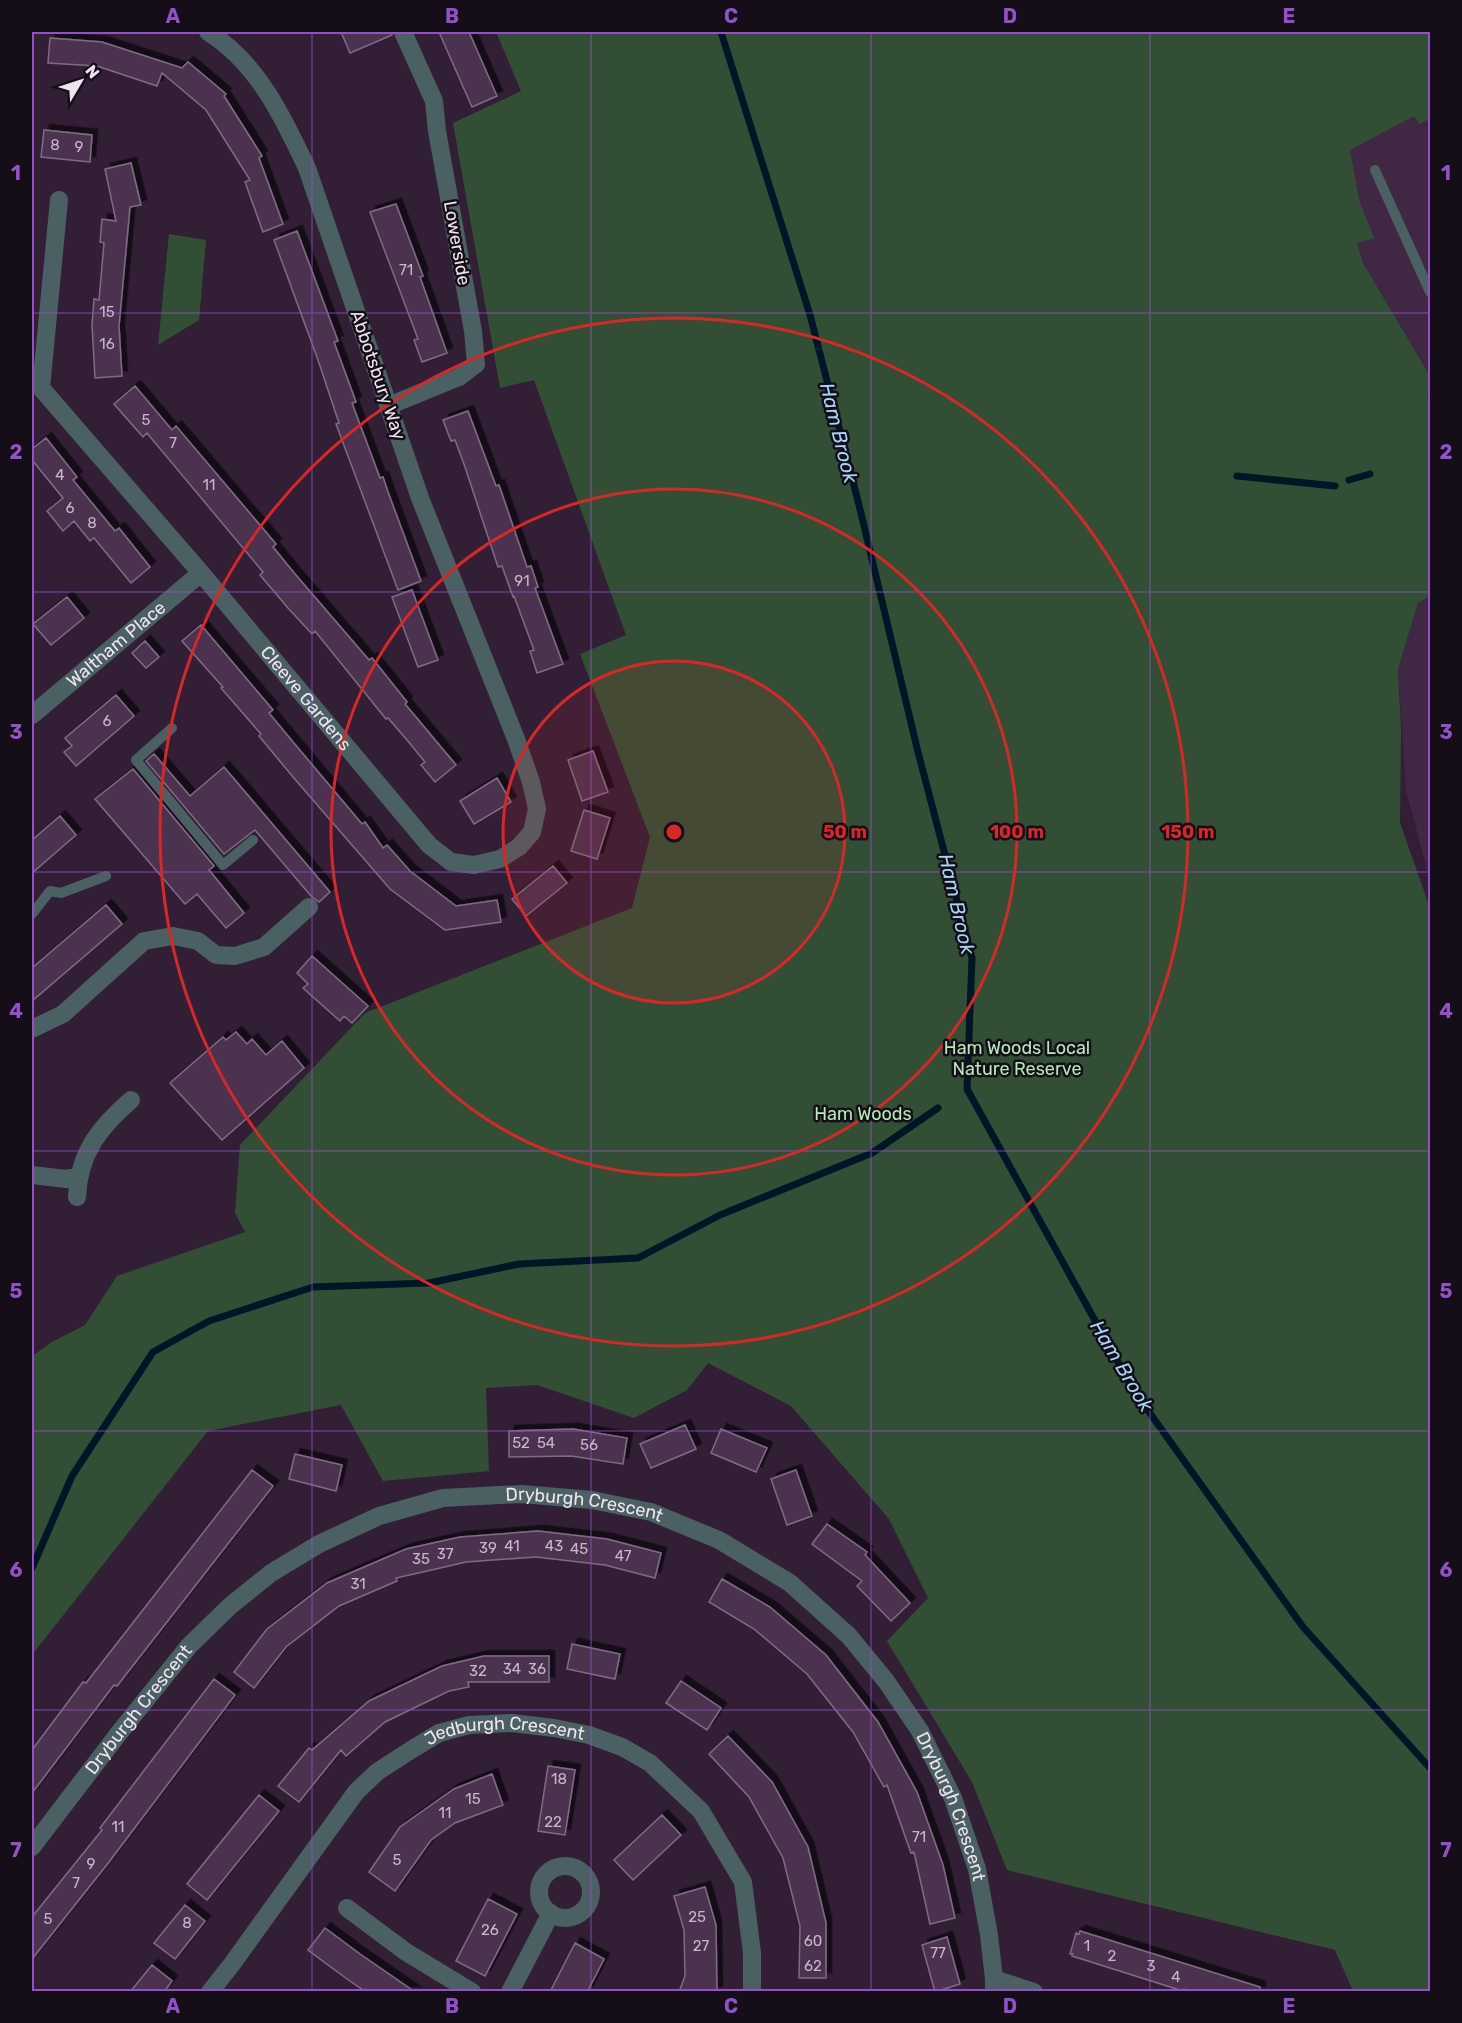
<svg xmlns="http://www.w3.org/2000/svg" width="1462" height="2023" font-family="Rubik,sans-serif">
  <defs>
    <filter id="shadow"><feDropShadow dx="5.5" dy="-5.5" stdDeviation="0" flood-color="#0009"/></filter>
  </defs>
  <rect width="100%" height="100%" fill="#321f36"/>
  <path fill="#402844" d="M 1430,88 L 1430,376 L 1363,263 L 1342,196 L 1333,140 Z
    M 1430,596 L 1430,881 L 1406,790 L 1398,669 L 1418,603 Z"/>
  <path fill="#324f36" d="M 496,32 L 1430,32 L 1430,119 L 1419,124 L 1414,116 L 1350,150 L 1359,200 L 1374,238 L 1357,243 L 1363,263 L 1430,376 L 1430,391 L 1427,394 L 1430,402 L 1430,596 L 1418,603 L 1398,669 L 1401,730 L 1400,823 L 1430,908 L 1430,1991 L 1353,1991 L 1335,1950 L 1007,1870 L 972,1782 L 887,1641 L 928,1598 L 889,1519 L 791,1406 L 708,1363 L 687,1390 L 634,1418 L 537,1385 L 486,1388 L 489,1471 L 383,1481 L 341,1405 L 208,1431 L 32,1655 L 32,1356 L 52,1342 L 85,1325 L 117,1276 L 245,1232 L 235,1213 L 240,1145 L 365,1013 L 632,908 L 650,837 L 580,654 L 626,635 L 534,380 L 500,388 L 453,123 L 521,91 Z
    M 169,234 L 206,240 L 199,320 L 158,345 Z"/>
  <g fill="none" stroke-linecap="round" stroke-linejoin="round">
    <path stroke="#001626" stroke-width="7" d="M 721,32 L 810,315 L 859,505 L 918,752 L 972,958 L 967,1089 L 1134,1391 L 1303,1627 L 1430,1768
      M 1237,476 L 1335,486
      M 1349,480 L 1370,474
      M 32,1568 L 72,1476 L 153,1352 L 209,1321 L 313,1287 L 429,1283 L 519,1264 L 638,1258 L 720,1215 L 872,1153 L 938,1108"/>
  </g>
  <path fill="#4c3350" stroke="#816b85" stroke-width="1.5" filter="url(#shadow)" d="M 341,32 L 392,32 L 392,35 L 350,53 Z
    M 439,32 L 469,32 L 497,96 L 472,107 Z
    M 50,38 L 102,42 L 182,68 L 188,62 L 226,94 L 224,96 L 262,156 L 259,158 L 283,224 L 263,232 L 245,182 L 250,180 L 206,110 L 162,73 L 157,86 L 97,66 L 48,63 Z
    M 44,130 L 92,135 L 90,162 L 41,157 Z
    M 131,163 L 141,205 L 130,207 L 119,326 L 122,376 L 95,378 L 92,325 L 94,299 L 99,300 L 104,243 L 100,242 L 102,219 L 116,221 L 105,169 Z
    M 396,204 L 423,276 L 420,277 L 447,353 L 422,362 L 414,340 L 418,339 L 370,212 Z
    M 297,231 L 338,341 L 334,342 L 356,402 L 352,403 L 380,478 L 383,477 L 388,492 L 421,581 L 398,590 L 336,424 L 339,423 L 318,360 L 274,240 Z
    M 135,386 L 172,430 L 176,426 L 276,544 L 273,547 L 295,574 L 369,660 L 372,658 L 407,702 L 405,704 L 456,765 L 435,782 L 421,765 L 425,762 L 407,740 L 388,718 L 386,719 L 315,631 L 312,634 L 288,608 L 260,575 L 263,572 L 147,433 L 143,437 L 114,404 Z
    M 468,411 L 496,486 L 499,485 L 527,567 L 531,566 L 538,587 L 535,588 L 563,664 L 537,673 L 530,651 L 534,650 L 514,596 L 513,597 L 502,566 L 498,567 L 465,467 L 455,440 L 451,441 L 443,420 Z
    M 46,438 L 77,477 L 73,480 L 115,531 L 119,528 L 150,567 L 131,583 L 94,538 L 90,541 L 74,521 L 63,531 L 47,511 L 63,498 L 32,460 L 32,449 Z
    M 412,590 L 438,660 L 418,667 L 392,597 Z
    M 67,597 L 84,618 L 51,645 L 33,624 Z
    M 201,625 L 273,710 L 269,713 L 293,742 L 362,824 L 365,822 L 383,848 L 387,845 L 410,871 L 456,906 L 497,900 L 501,922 L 445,930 L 390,889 L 293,777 L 259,736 L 261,734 L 221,688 L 223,687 L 182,641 Z
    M 145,641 L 159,657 L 146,668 L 132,653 Z
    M 116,695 L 134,716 L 76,766 L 64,752 L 72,746 L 65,738 Z
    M 593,751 L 608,792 L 582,801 L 568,760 Z
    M 154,754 L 190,796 L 224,767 L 330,892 L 319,902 L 311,896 L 255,830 L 224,854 L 146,761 Z
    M 133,769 L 214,866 L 209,870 L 244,913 L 226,928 L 197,894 L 185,904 L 95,799 Z
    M 497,778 L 511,802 L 474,824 L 460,801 Z
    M 584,810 L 610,818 L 597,859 L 571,851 Z
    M 60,816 L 76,835 L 32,873 L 32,840 Z
    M 553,866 L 567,883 L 526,916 L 512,899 Z
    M 106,905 L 122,924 L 32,1001 L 32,968 Z
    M 312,956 L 368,1006 L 352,1023 L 344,1016 L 340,1021 L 303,988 L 308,984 L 297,973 Z
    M 236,1032 L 247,1044 L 252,1039 L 266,1055 L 282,1041 L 304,1068 L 222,1140 L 170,1083 L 223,1037 L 226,1040 Z
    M 685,1425 L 696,1449 L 651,1468 L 640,1444 Z
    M 573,1429 L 627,1438 L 623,1464 L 571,1456 L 509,1457 L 509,1431 Z
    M 721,1429 L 767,1448 L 756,1472 L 711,1453 Z
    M 295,1454 L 342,1465 L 336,1491 L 289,1479 Z
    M 252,1470 L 273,1486 L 117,1686 L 114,1685 L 32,1793 L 32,1750 L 83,1682 L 86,1683 Z
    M 796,1470 L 812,1516 L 787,1525 L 771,1479 Z
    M 827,1524 L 867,1552 L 865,1555 L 910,1603 L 891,1621 L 857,1586 L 862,1581 L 812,1544 Z
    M 538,1531 L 607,1539 L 661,1553 L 655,1578 L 605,1565 L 536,1557 L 466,1562 L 436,1569 L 396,1578 L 397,1581 L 339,1606 L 286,1647 L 254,1688 L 234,1672 L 267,1629 L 327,1583 L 406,1549 L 460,1537 Z
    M 722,1579 L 770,1607 L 826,1655 L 878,1722 L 917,1792 L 943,1865 L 955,1918 L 930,1924 L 914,1852 L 911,1853 L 887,1785 L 884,1787 L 853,1732 L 807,1674 L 754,1629 L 709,1602 Z
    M 572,1644 L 620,1654 L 615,1679 L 567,1669 Z
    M 484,1656 L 549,1656 L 549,1682 L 468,1682 L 469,1687 L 449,1691 L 385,1722 L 346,1756 L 341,1750 L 299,1802 L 278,1786 L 309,1748 L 312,1750 L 369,1701 L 442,1666 Z
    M 214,1679 L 235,1695 L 109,1862 L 32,1959 L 32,1917 L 102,1830 L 100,1828 Z
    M 681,1681 L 721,1708 L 707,1730 L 666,1703 Z
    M 728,1736 L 772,1782 L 808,1847 L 826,1923 L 826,1978 L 799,1978 L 800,1926 L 783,1858 L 749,1797 L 709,1754 Z
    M 548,1766 L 575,1770 L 565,1835 L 538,1831 Z
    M 492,1774 L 503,1805 L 455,1823 L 431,1840 L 395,1891 L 369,1872 L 400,1827 L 454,1789 Z
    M 259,1795 L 279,1811 L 207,1900 L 187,1884 Z
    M 662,1815 L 681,1835 L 633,1880 L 614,1860 Z
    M 705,1887 L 716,1925 L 717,1992 L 679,1992 L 685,1976 L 684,1930 L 674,1896 Z
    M 488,1899 L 517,1914 L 485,1976 L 456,1961 Z
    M 185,1905 L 205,1921 L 175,1959 L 154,1943 Z
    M 325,1928 L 360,1954 L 415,1992 L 366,1992 L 347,1979 L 308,1950 Z
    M 1080,1931 L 1260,1987 L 1260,1992 L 1189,1992 L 1184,1989 L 1183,1991 L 1072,1956 L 1073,1954 L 1070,1954 L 1076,1933 L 1079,1934 Z
    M 947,1937 L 960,1984 L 935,1992 L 922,1945 Z
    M 575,1943 L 604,1959 L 596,1975 L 587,1992 L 550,1992 Z
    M 152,1965 L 172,1981 L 164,1992 L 130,1992 Z"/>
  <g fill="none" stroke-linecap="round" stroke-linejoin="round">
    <path stroke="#4a6062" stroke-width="10" d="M 1375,170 L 1430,292
      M 172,728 L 136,760 L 223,865 L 253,840
      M 32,914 L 50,891 L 61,893 L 106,876"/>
    <g stroke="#4a6062" stroke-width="18">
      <path id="s1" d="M 41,388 L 201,573 L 429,845 L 451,862 L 474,865 L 500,859 L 519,847 L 532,832 L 537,809 L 531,782 L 516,739 L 420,498 L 307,168 C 283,117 257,62 208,32"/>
      <path d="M 41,388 L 59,200"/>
      <path d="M 388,406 L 459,377 L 476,364 L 473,331 L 437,131 L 434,101 L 403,32"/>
      <path id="s2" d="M 32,715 L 201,573"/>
      <path d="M 32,1029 L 63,1014 L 144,941 L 173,936 L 198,941 L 216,955 L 235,956 L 264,947 L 309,907"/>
      <path d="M 32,1175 L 66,1179 L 78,1177"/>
      <path d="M 77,1197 C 79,1153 99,1128 131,1100"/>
      <path id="s3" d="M 32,1847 L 119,1733 L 189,1646 L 230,1606 L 271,1573 L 319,1544 L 379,1516 L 443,1498 L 522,1494 L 592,1500 L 651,1512 L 719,1540 L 790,1583 L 849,1636 L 886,1681 L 920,1731 L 953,1798 L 977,1869 L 989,1935 L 994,1979 L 994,1992"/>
      <circle cx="565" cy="1892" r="26"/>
      <path d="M 347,1908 L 406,1952 L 472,1992"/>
      <path d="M 994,1979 L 1034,1992"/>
      <path id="s4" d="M 210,1992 L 232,1964 L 356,1792 L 377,1772 L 411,1750 L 439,1733 L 469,1725 L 512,1723 L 554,1728 L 589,1735 L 622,1747 L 650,1763 L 701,1811 L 743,1882 L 752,1953 L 752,1992"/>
      <path d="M 510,1992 L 551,1913"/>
    </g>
  </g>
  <path fill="none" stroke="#9251c9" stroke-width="1.5" stroke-opacity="0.55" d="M 312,32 L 312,1992M 591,32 L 591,1992M 871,32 L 871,1992M 1150,32 L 1150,1992M 32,313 L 1430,313M 32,592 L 1430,592M 32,872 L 1430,872M 32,1151 L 1430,1151M 32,1431 L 1430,1431M 32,1710 L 1430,1710"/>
  <circle cx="674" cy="832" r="171" fill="#d62828" fill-opacity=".12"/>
  <g fill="none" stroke="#d62828" stroke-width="3">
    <circle cx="674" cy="832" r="171"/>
    <circle cx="674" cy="832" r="343"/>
    <circle cx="674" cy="832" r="514"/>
  </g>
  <g text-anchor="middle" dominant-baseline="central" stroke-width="5" stroke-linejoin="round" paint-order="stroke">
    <g font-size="15" fill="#c7b8ca">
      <text x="55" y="145">8</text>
      <text x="79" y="147">9</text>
      <text x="406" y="270">71</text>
      <text x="107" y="312">15</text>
      <text x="107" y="344">16</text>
      <text x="146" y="420">5</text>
      <text x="173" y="443">7</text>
      <text x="60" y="475">4</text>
      <text x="209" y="485">11</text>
      <text x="70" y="508">6</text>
      <text x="92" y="523">8</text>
      <text x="522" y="581">91</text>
      <text x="107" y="721">6</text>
      <text x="521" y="1443">52</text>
      <text x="546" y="1443">54</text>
      <text x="589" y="1445">56</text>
      <text x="512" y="1546">41</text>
      <text x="554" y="1546">43</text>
      <text x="488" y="1548">39</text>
      <text x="579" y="1549">45</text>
      <text x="445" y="1554">37</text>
      <text x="623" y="1556">47</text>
      <text x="421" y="1559">35</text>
      <text x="358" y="1584">31</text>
      <text x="512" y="1669">34</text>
      <text x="537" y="1669">36</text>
      <text x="478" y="1671">32</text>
      <text x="559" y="1779">18</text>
      <text x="473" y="1799">15</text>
      <text x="445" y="1813">11</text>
      <text x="553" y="1822">22</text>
      <text x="118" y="1827">11</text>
      <text x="919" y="1837">71</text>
      <text x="397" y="1860">5</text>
      <text x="91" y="1864">9</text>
      <text x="76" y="1883">7</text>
      <text x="697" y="1917">25</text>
      <text x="48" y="1919">5</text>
      <text x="187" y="1923">8</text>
      <text x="490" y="1930">26</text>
      <text x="813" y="1941">60</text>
      <text x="701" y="1946">27</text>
      <text x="1087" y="1946">1</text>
      <text x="938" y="1953">77</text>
      <text x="1112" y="1956">2</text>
      <text x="813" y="1966">62</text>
      <text x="1151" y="1966">3</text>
      <text x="1176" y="1977">4</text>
    </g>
    <g font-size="18" fill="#f0e4f2" stroke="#150d17">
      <text transform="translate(457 243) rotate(80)">Lowerside</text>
      <text transform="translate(378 375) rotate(71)">Abbotsbury Way</text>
      <text stroke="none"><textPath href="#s2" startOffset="110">Waltham Place</textPath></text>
      <text stroke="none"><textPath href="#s1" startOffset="408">Cleeve Gardens</textPath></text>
      <text stroke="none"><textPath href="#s3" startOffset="696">Dryburgh Crescent</textPath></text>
      <text stroke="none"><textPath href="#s3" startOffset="174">Dryburgh Crescent</textPath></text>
      <text stroke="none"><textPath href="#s4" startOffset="416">Jedburgh Crescent</textPath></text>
      <text stroke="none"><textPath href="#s3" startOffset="1200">Dryburgh Crescent</textPath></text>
    </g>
    <g font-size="18" fill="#b2eab8" stroke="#150d17">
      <text x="1017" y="1048">Ham Woods Local<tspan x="1017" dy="21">Nature Reserve</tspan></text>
      <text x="863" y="1114">Ham Woods</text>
    </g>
    <g font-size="20" font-style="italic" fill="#a3d5f7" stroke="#150d17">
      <text transform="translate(839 433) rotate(76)">Ham Brook</text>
      <text transform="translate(957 904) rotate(77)">Ham Brook</text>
      <text transform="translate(1122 1366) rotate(59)">Ham Brook</text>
    </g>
  </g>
  <circle cx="674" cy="832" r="9" fill="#d62828" stroke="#150d17" stroke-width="3"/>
  <g font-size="18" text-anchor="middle" font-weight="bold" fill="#d62828" stroke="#150d17" stroke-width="5" stroke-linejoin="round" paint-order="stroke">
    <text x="845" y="838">50 m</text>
    <text x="1017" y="838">100 m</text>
    <text x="1188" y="838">150 m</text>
  </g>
  <rect width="1462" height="2023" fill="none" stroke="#150d17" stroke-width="66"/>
  <g transform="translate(81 81) rotate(51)" stroke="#150d17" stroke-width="4.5" paint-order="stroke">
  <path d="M0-4.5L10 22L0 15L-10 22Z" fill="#f0e4f2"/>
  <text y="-9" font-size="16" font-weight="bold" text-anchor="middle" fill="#f0e4f2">N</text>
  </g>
  <rect x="33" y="33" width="1396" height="1957" fill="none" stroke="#9251c9" stroke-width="2"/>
  <g font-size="20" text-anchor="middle" font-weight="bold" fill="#9251c9">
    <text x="173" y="23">A</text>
    <text x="452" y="23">B</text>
    <text x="731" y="23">C</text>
    <text x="1010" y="23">D</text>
    <text x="1289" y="23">E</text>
    <text x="16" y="180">1</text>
    <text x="1446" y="180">1</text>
    <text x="16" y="459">2</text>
    <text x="1446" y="459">2</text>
    <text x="16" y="739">3</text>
    <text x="1446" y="739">3</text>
    <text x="16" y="1018">4</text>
    <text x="1446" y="1018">4</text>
    <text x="16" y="1298">5</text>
    <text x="1446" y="1298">5</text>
    <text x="16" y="1577">6</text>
    <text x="1446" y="1577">6</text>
    <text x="16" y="1857">7</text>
    <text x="1446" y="1857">7</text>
    <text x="173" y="2013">A</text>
    <text x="452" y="2013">B</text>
    <text x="731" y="2013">C</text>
    <text x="1010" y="2013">D</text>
    <text x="1289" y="2013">E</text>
  </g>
</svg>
